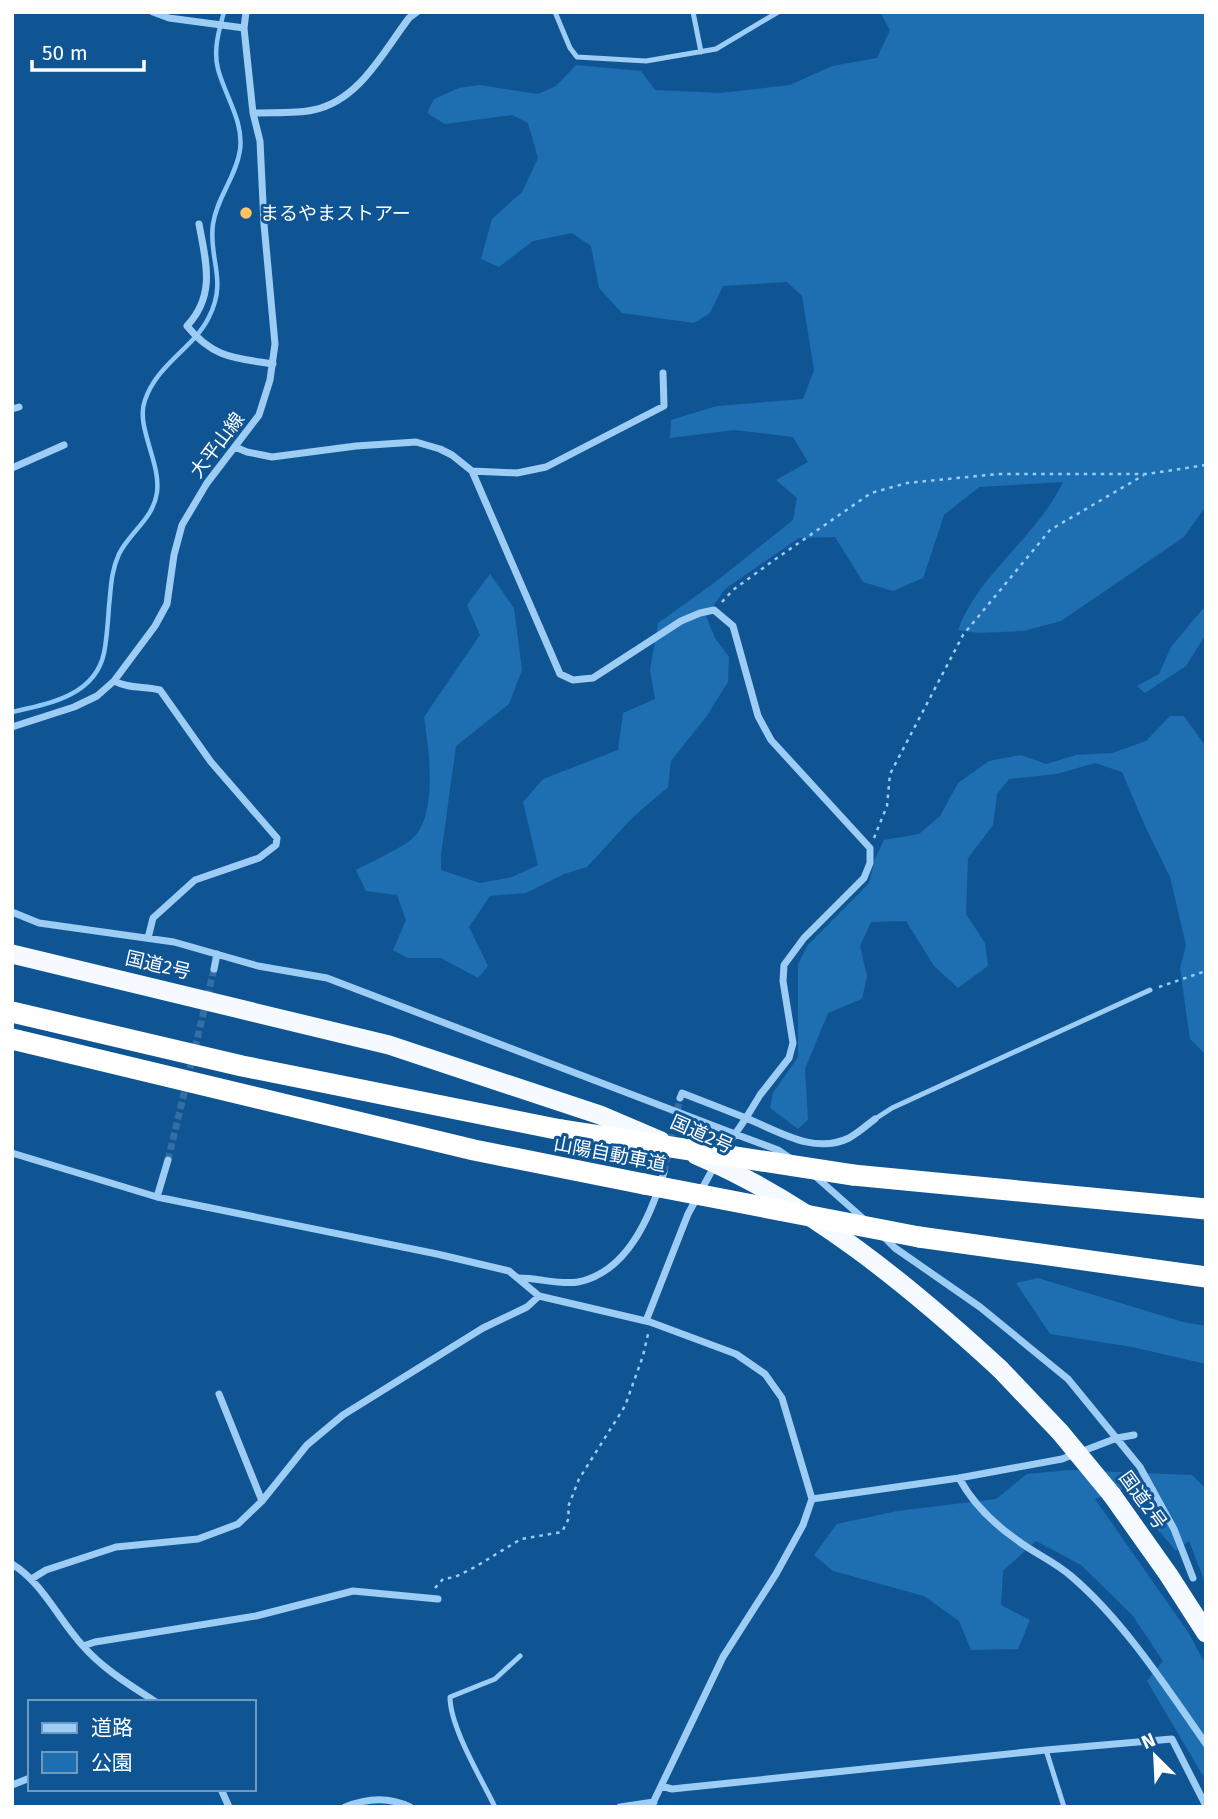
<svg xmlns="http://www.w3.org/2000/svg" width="1218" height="1819" font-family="'Fira Sans','Noto Sans JP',sans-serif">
  <rect width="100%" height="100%" fill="#0f5594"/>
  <path fill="#1e6eb2" d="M 880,12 L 1206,12 L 1206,506 L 1184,537 L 1061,621 L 1024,631 L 979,633 L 958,630 C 979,573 1037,537 1063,482 L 979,487 L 944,515 L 923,578 L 893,591 L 863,582 L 835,537 L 799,538 L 725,589 L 706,616 L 715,638 L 729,657 L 728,682 L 706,717 L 671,761 L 668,787 L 633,817 L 587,867 L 564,874 L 526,893 L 490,896 L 469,927 L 488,966 L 478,978 L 441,958 L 408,958 L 393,950 L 406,920 L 397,895 L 366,891 L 356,870 C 369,863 404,847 413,838 C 438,814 429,748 424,717 L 480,635 L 467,605 L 490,574 L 514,608 L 522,670 L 509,704 L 456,746 L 441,855 L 441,870 L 480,883 L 512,877 L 538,865 L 523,802 L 543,779 L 618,750 L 623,713 L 655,699 L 650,670 L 658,623 L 714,583 L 793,520 L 797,498 L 776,480 L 808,462 L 793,437 L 734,430 L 670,438 L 671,420 L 717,406 L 803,399 L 814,370 L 802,296 L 787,282 L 723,286 L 710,313 L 694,323 L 622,313 L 599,288 L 591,246 L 572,233 L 533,241 L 499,267 L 481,259 L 492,219 L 522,192 L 538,158 L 528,123 L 512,115 L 445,124 L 427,113 L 434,99 L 459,88 L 479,85 L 538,94 L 556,86 L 576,65 L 641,71 L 655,90 L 720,93 L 790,85 L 832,66 L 877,58 L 890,30 Z
    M 1206,605 L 1206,634 L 1186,666 L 1145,693 L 1137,686 L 1159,674 L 1171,647 Z
    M 1170,716 L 1184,716 L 1206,747 L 1206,1055 L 1190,1039 L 1180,968 L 1186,945 L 1170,877 L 1145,826 L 1122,772 L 1095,763 L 1057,774 L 1009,779 L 997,794 L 993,825 L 968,858 L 966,914 L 985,943 L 988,966 L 958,988 L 934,966 L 906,921 L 871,922 L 860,946 L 867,976 L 862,999 L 828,1013 L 805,1069 L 808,1120 L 798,1129 L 770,1108 L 773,1093 L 798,1057 L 798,964 L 808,945 L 869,883 L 875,859 L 884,840 L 919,834 L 940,816 L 958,783 L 989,761 L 1021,755 L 1046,764 L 1076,755 L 1112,753 L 1146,741 Z
    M 1038,1278 L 1183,1322 L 1206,1326 L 1206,1364 L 1132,1347 L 1050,1334 L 1016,1283 Z
    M 1069,1470 L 1192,1475 L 1206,1489 L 1206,1585 L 1189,1541 L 1176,1551 L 1123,1489 L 1095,1499 L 1188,1632 L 1206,1665 L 1206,1781 L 1147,1681 L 1163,1661 L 1133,1616 L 1081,1565 L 1036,1541 L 1003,1571 L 1001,1605 L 1030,1620 L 1018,1649 L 971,1650 L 959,1621 L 924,1596 L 833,1571 L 814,1555 L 837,1524 L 897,1511 L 996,1499 L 1027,1474 Z"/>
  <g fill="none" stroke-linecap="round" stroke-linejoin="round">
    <path stroke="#8ec8f8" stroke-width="4.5" d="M 12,712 C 48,704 95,696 104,653 C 107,638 108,621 109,606 C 111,588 111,571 119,554 C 130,532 154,518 157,492 C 161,462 135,426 145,400 C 158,363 194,348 209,317 C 228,280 208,258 213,224 C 217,197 236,177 240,150 C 244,121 225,96 218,69 C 213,50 219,30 224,12"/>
    <path stroke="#336ea4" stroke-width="7" stroke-dasharray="7 3.5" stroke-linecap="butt" d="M 168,1160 L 214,969
      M 664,1172 L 680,1098"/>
    <path stroke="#9dccf4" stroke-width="2.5" stroke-dasharray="3.5 5" stroke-linecap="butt" d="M 722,602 L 733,590 L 777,558 L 871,493 L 907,483 L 998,474 L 1147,474 L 1206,465
      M 874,838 L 887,806 L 890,774 L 963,635 L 1050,530 L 1144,475
      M 1159,987 L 1206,971
      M 435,1588 L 443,1579 L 455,1577 L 475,1567 L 521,1539 L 562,1532 L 569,1518 L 568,1507 L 579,1479 L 625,1406 L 643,1356 L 648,1334"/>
    <path stroke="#9dccf4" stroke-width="5" d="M 555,12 L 570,48 L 577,57 L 646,61 L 716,49 L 778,12
      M 693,12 L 701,52
      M 875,1119 L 892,1108 L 1150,990
      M 1046,1750 L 1064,1807
      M 495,1807 C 481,1778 450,1727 450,1697 L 495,1679 L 520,1656"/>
    <path stroke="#9dccf4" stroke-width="7" d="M 153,12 L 169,18 L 244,28
      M 253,113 C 273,112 294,114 313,110 C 359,101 383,52 409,18 L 417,12
      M 199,224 C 206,262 216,295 187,326 C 213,358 235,358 273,364
      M 12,409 L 19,407
      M 235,447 L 247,452 L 272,457 L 356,446 L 416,442 L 440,449 L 452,455 L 472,471 L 560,674 L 573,680 L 593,678 L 681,621 L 700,613 L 714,610 L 733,626 L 758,716 L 771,740 L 870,848 L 870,863 L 864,878 L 804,938 L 784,965 L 783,981 L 793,1043 L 789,1058 L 760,1095 L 746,1118 L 682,1093 L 680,1098
      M 12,468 L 64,445
      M 472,471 L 517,473 L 546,467 L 664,406 L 663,373
      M 114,681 C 129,689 145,686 160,690 L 211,762 L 277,838 L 276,845 L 259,858 L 195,880 L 153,918 L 148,938
      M 12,727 L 74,707 L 97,696 L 114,681 L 155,626 L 167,604 L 174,555 L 182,525 L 207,483 L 259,415 L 270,380 L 275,344 L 264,224 L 260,141 L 253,113 L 244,28 L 246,12
      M 12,912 L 39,923 L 174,942 L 258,966 L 327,978 L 735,1134 L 778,1150 L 791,1159
      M 214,969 L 217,954
      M 723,1152 L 746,1118 C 778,1131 814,1155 849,1138 C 858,1133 867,1125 875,1119
      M 12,1153 L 157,1197 L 437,1254 L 509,1271 L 539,1296 L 650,1322 L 736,1354 L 765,1374 L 782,1398 L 812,1499 L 803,1525 L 776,1574 L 723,1657 L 651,1807
      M 815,1176 L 866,1221
      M 157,1197 L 168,1160
      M 883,1236 L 895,1248 L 980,1307 L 1068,1379 L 1140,1467 L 1174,1529 L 1193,1578
      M 519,1278 C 538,1278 560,1285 578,1282 C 628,1272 651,1215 664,1172
      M 646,1321 L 688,1214 L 715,1165
      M 219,1394 L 262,1501
      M 959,1478 C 972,1502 994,1524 1017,1540 C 1034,1553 1055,1562 1071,1576 C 1123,1620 1167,1688 1206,1744
      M 812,1499 L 959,1478 L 1062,1459 L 1117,1438 L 1134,1435
      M 12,1564 C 43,1583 58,1619 83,1646 C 103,1669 130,1685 156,1702
      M 33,1578 L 46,1570 L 116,1547 L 198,1539 L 238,1524 L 262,1501 L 307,1445 L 343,1415 L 483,1328 L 527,1307 L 539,1296
      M 83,1646 L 95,1642 L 256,1616 L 353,1591 L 438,1599
      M 12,1785 L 30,1778
      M 661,1786 L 672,1789 L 1046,1750 L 1172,1739 L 1206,1806
      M 221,1789 L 229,1807
      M 345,1807 C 367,1798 388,1796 410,1807
      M 620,1807 L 654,1802"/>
    <path stroke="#f4faff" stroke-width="19" d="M 12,954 L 389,1045 L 600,1115 L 661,1141
      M 696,1155 C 809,1203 910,1286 1000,1369
      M 1112,1495 L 1168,1574 L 1206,1633"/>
    <path stroke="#fff" stroke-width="21" d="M 12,1012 L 242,1066 L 561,1130
      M 12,1039 L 474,1150 L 644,1184
      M 853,1175 L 1206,1209
      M 919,1237 L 1206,1277"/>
    <path stroke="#f4faff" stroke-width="19" d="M 1000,1369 L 1060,1432 L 1112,1495"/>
    <path stroke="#fff" stroke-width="21" d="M 561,1130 L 853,1175
      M 644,1184 L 919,1237"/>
  </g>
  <circle fill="#ffc360" stroke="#0f5594" stroke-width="2.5" cx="246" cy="213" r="7"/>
  <g text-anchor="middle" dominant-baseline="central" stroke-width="6" stroke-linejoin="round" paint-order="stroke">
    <g font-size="19" fill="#fff" stroke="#0f5594" text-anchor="start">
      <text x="260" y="213">まるやまストアー</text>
    </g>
    <g font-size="19" fill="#fff" stroke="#0f5594">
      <text transform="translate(217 445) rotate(-53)">大平山線</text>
      <text transform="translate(158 965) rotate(13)">国道2号</text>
      <text transform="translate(702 1134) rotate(24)">国道2号</text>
      <text transform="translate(610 1154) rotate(11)">山陽自動車道</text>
      <text transform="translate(1143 1500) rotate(54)">国道2号</text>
    </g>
  </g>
  <rect width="1218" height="1819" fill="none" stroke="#ffffff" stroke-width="28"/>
  <rect x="28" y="1700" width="228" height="91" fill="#0f5594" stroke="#6f99bf" stroke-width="2"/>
  <rect x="42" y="1723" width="35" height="10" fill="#9dccf4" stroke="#6f99bf" stroke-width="2"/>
  <text x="91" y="1735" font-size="21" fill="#ffffff">道路</text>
  <rect x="42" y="1752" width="35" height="21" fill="#1e6eb2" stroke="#6f99bf" stroke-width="2"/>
  <text x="91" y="1770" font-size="21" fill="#ffffff">公園</text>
  <g transform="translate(1155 1756) rotate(336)" stroke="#0f5594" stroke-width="5" paint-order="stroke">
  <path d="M0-5L12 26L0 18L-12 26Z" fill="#ffffff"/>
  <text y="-10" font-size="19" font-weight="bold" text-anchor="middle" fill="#ffffff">N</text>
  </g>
  <path d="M32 60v10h112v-10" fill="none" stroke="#ffffff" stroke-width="3.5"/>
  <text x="42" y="60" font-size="21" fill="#ffffff" stroke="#0f5594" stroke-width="5" paint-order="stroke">50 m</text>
</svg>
